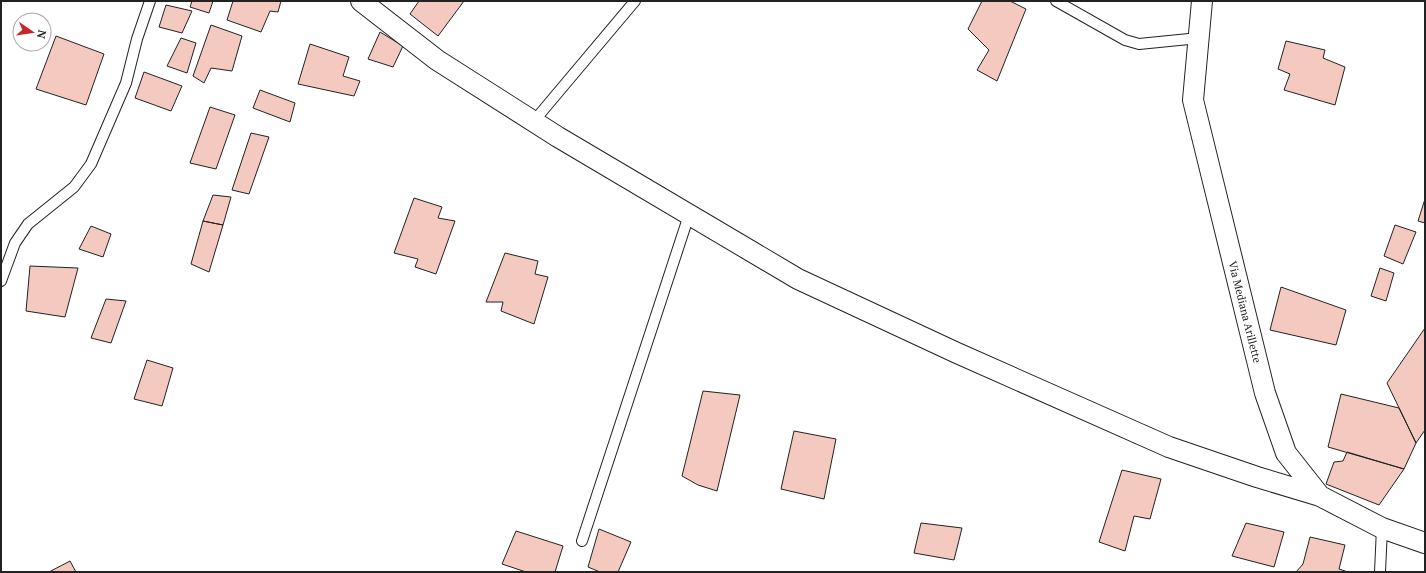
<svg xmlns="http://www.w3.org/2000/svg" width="1426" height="573" font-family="'PT Serif',serif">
  <rect width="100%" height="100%" fill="#fff"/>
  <path fill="#f3c9c0" stroke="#222" d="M 192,1 L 213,1 L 209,13 L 190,7 Z
    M 233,1 L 281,1 L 278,12 L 270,11 L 261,32 L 227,20 Z
    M 419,1 L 464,1 L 438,36 L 410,14 Z
    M 982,1 L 1010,1 L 1026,9 L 997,81 L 977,70 L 989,50 L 968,29 Z
    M 166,5 L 192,11 L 182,33 L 159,27 Z
    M 211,25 L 242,36 L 232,71 L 211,68 L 204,83 L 193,76 Z
    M 380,32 L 403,46 L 393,67 L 368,59 Z
    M 56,36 L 104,54 L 86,105 L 36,89 Z
    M 181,38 L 196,43 L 187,73 L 167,66 Z
    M 1286,41 L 1325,50 L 1323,58 L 1345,67 L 1335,105 L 1284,90 L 1290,74 L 1278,69 Z
    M 310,44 L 349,57 L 343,76 L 360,81 L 354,96 L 298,84 Z
    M 144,72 L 182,86 L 171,111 L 135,98 Z
    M 260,90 L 295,103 L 290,122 L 253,108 Z
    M 210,107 L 235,115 L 216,169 L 190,163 Z
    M 251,133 L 269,137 L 249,194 L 232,190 Z
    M 213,195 L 231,197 L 223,225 L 203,221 Z
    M 414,198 L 442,207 L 438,218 L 455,221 L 436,274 L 415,267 L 418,259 L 394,253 Z
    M 1425,199 L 1425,223 L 1418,221 Z
    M 203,221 L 223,225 L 209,272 L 191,264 Z
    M 1395,225 L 1416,232 L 1403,264 L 1384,256 Z
    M 91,226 L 111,234 L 103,257 L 79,249 Z
    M 505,253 L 538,261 L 535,274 L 548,277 L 534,324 L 501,311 L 503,302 L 486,302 Z
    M 30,266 L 78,268 L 65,317 L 26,311 Z
    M 1380,268 L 1394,273 L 1386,301 L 1371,296 Z
    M 1281,287 L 1346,310 L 1336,345 L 1270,330 Z
    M 106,299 L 126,301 L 111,343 L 91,338 Z
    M 1425,328 L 1425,430 L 1416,443 L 1387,383 Z
    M 147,360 L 173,368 L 162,406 L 134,399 Z
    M 703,391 L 740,395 L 717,491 L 698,485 L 682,476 Z
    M 1341,394 L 1399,408 L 1416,443 L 1404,469 L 1328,447 Z
    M 794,431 L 836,439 L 824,499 L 781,489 Z
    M 1347,452 L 1404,469 L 1379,505 L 1326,484 L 1334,462 L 1343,461 Z
    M 1122,470 L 1161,479 L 1150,519 L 1134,516 L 1125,551 L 1099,542 Z
    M 921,523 L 962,528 L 954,560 L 914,553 Z
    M 1246,523 L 1284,532 L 1274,567 L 1232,556 Z
    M 599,529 L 631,542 L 618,572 L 600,572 L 588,567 Z
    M 516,531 L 563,546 L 555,572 L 526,572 L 502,564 Z
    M 1310,537 L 1345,545 L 1339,569 L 1348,572 L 1296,572 L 1303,564 Z
    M 70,561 L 76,572 L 49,572 Z"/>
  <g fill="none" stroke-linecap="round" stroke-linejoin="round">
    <g stroke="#222" stroke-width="12">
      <path id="lane" d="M 1056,1 L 1125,40 L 1139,44 L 1199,38
        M 534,121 L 635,1
        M 1,281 L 15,243 L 28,224 L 74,187 L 91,164 L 126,83 L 137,39 L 150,1
        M 582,541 L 689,215
        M 1380,572 L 1382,528"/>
    </g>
    <g stroke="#222" stroke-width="22">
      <path id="street" d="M 361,1 L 437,60 L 558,137 L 798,279 L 957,353 L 1169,447 L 1257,477 L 1320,496
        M 1202,1 L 1193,100 L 1265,393 L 1286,453 L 1320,496 L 1382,528 L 1425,543"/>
    </g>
    <use href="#lane" stroke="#fff" stroke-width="10"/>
    <use href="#street" stroke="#fff" stroke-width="20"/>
  </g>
  <g text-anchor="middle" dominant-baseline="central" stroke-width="3" stroke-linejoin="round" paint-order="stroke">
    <g font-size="11" fill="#222" stroke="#fff">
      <text transform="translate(1245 312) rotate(76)">Via Mediana Arillette</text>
    </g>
  </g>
  <rect width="1426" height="573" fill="none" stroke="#222222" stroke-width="4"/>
  <g transform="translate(32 32) rotate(103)"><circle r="19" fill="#ffffff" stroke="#a7a7a7"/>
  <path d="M0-3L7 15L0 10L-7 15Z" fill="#c62828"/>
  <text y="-6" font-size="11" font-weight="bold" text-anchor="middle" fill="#222222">N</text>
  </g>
</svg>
